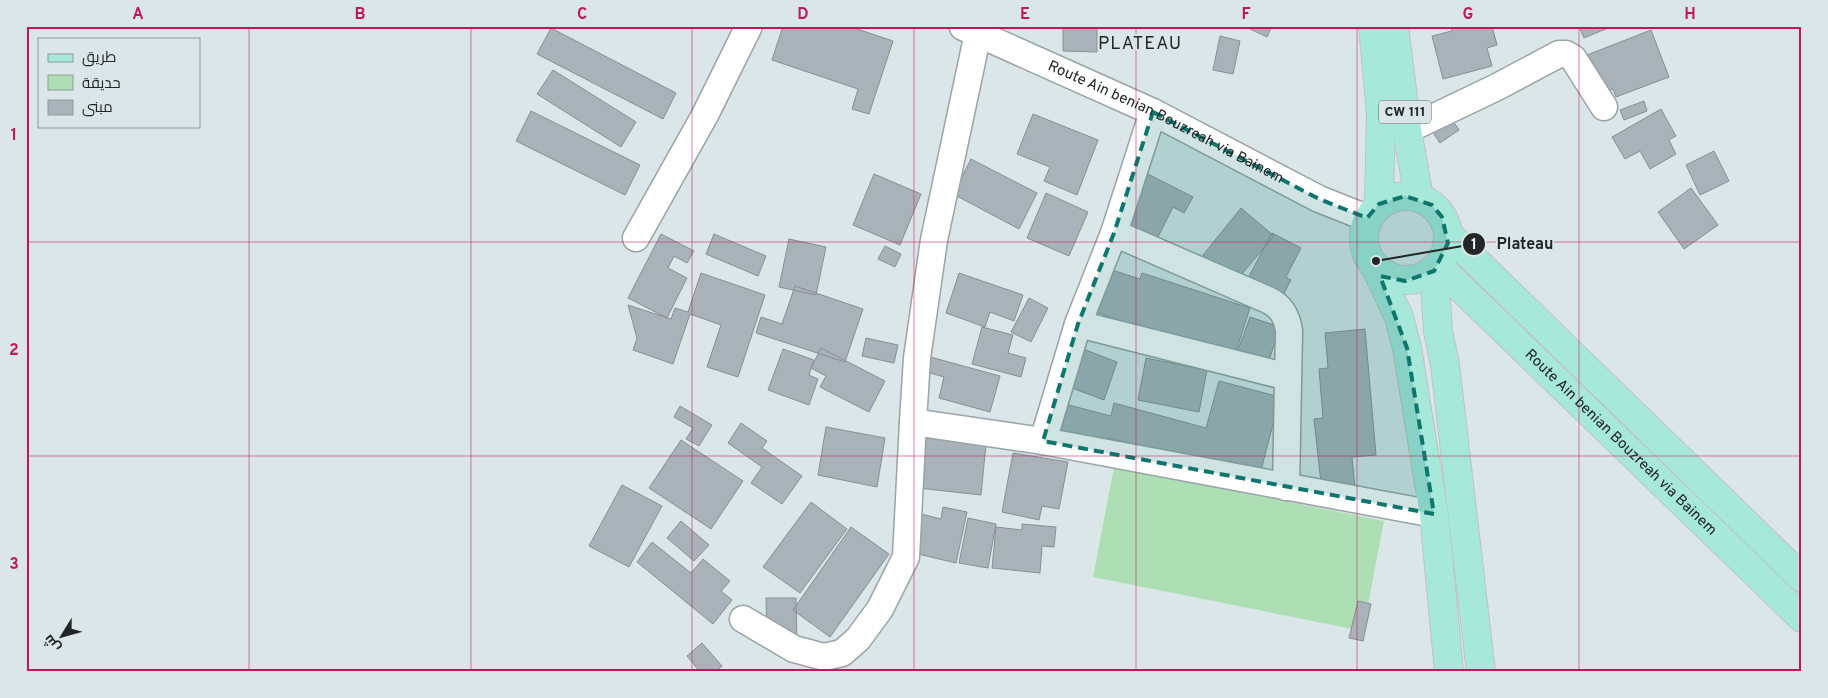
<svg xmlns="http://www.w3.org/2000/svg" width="1828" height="698" font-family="Overpass,Cairo,sans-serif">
  <rect width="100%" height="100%" fill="#dbe6e8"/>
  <path fill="#aedfb4" d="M 1114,467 L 1384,521 L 1363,631 L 1093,577 Z"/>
  <path fill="#a9b2b8" stroke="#878f95" d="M 783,26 L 848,26 L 893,41 L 869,114 L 852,109 L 858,89 L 772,60 Z
    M 1063,26 L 1097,26 L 1097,52 L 1063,51 Z
    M 1252,26 L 1272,26 L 1267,37 L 1250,29 Z
    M 1451,26 L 1492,26 L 1497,45 L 1487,48 L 1492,66 L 1443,79 L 1432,36 L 1452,31 Z
    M 1579,26 L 1613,26 L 1584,38 Z
    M 551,28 L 676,93 L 663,119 L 537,54 Z
    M 1651,30 L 1669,77 L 1616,97 L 1613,89 L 1602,93 L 1587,55 Z
    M 1220,36 L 1240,41 L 1233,74 L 1213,70 Z
    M 553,70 L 636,122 L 621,147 L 537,94 Z
    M 1644,101 L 1647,111 L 1624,120 L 1620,110 Z
    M 1661,109 L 1676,136 L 1669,140 L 1676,154 L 1650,169 L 1640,151 L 1625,159 L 1612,137 Z
    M 531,111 L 640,165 L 625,195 L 516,141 Z
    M 1033,114 L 1098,140 L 1077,195 L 1044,181 L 1050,167 L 1017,154 Z
    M 1449,115 L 1459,130 L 1440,143 L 1430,128 Z
    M 1714,151 L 1729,181 L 1700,195 L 1686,165 Z
    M 971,159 L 1037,193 L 1019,229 L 953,194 Z
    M 1146,173 L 1193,197 L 1184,213 L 1173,207 L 1157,239 L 1122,221 Z
    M 874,174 L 921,194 L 900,245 L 853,225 Z
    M 1691,188 L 1718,225 L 1684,249 L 1658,212 Z
    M 1046,193 L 1088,212 L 1069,256 L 1027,238 Z
    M 1241,208 L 1274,236 L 1235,282 L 1203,255 Z
    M 1272,233 L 1301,248 L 1286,277 L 1291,280 L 1282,297 L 1248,278 Z
    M 661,234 L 694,251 L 687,263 L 674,256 L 668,268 L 687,278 L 667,318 L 628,298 Z
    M 714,234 L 766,256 L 758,276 L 706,254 Z
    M 789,239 L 826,247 L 816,295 L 779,287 Z
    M 885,246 L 901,254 L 895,267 L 878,259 Z
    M 1109,269 L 1140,279 L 1142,273 L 1250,308 L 1234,358 L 1095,312 Z
    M 701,273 L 765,295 L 738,377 L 707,367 L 721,325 L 690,314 L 673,364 L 633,350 L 637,338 L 628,305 L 671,319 L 675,308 L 688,312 Z
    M 959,273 L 1023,295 L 1014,321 L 990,312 L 985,327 L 946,313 Z
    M 795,286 L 863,309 L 845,362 L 756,333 L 761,317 L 782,324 Z
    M 1029,298 L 1048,308 L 1031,342 L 1011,332 Z
    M 1250,317 L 1280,327 L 1268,363 L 1237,353 Z
    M 982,327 L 1013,335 L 1008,353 L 1026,358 L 1021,377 L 972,364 Z
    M 1365,329 L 1376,455 L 1352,457 L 1355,489 L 1322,492 L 1314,419 L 1323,418 L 1319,369 L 1328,368 L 1325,333 Z
    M 866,338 L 898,345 L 894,363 L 862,356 Z
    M 1078,347 L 1117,362 L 1104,400 L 1064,385 Z
    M 821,348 L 885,381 L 869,412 L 820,387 L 826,376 L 811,368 Z
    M 783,349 L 814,360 L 809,375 L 818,379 L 809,405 L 768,390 Z
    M 923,355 L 1000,376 L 990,412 L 939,398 L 944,377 L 920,370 Z
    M 1146,358 L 1207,370 L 1199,412 L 1138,400 Z
    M 1219,381 L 1280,397 L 1259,478 L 1109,438 L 1106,449 L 1057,436 L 1065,404 L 1111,416 L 1114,403 L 1206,428 Z
    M 680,406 L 712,425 L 699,446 L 686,439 L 693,428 L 674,417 Z
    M 741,423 L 767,441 L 762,448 L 802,476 L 782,504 L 751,483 L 762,467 L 728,443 Z
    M 826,427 L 885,438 L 877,487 L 818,475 Z
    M 924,438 L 986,444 L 981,495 L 918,488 Z
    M 681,440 L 743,481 L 711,529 L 649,488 Z
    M 1013,453 L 1068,462 L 1059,509 L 1042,506 L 1039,520 L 1002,512 Z
    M 622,485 L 662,506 L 629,567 L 589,546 Z
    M 811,502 L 847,529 L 800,593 L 763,567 Z
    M 943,507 L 967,512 L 956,563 L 901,550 L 909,511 L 941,519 Z
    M 968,518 L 996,524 L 988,568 L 959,563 Z
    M 681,521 L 709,545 L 694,561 L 667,538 Z
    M 1022,524 L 1056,527 L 1054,547 L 1042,546 L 1040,573 L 992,568 L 996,527 L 1022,530 Z
    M 851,527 L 889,554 L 830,637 L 793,610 Z
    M 652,542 L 691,573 L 703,559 L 730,581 L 721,591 L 732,600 L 713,624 L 637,562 Z
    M 766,598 L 796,598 L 797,642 L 767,642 Z
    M 1358,601 L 1371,604 L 1363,641 L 1349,638 Z
    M 702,643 L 722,666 L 716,672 L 700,672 L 687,656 Z"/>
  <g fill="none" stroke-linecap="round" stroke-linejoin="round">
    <g stroke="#98a4a5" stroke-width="29">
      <g id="minor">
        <path d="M 981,26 L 978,33 L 934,240 L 917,358 L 913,422 L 1043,441 L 1434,514"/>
        <path id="s1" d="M 963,27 L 1153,112 L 1319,199 L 1367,218"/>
        <path d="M 1407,130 L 1497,87 L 1559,54 L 1566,54 L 1573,58 L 1604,107"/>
        <path d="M 1114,233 L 1268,300 C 1281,306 1287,316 1289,331 L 1286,487"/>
        <path d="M 636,238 L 705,115 L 749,26"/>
        <path d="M 1078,324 L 1288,377"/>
        <path d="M 1043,441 L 1078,324 L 1114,233 L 1153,112"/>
        <path d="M 743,619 L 794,649 L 824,657 L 842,653 L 858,639 L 880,609 L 906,557 L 913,422"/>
      </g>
    </g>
    <g stroke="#c1c2c2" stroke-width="30">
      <g id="major">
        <path d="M 1373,26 L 1381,114 L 1379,204"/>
        <path d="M 1394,26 L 1407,130 L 1419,198"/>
        <circle cx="1406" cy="238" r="42"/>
        <path d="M 1448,234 L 1802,578"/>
        <path id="s2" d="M 1438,266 L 1802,618"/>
        <path d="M 1377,270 L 1399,317 L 1407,348 L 1434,514 L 1449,672"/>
        <path d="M 1434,271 L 1438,331 L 1445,365 L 1481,672"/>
      </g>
    </g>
    <use href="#minor" stroke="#fff" stroke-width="26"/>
    <use href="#major" stroke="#a6e9da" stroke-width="28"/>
  </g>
  <path fill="#0f766e" fill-opacity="0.2" stroke="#0f766e" stroke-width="4" stroke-dasharray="10 6" stroke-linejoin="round" d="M 1153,112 L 1319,199 L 1367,218 L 1379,204 L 1405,196 L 1432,205 L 1442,217 L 1448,243 L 1434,271 L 1405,281 L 1380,276 L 1407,348 L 1434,514 L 1043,441 L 1078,324 L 1114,233 Z"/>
  <path fill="none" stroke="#c2185b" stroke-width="1" stroke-opacity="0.55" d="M 249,26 L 249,672M 471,26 L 471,672M 692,26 L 692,672M 914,26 L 914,672M 1136,26 L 1136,672M 1357,26 L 1357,672M 1579,26 L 1579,672M 26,242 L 1802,242M 26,456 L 1802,456"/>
  <g text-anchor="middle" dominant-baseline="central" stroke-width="4" stroke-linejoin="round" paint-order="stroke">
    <rect fill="#dbe6e8" stroke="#5a6060" stroke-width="1" x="1379" y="100.5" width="52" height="23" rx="4"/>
    <g font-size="14" font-weight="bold" fill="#222626">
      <text x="1405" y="112">CW 111</text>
    </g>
    <g font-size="15" fill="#222626" stroke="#dbe6e8">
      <text stroke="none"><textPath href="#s1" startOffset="224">Route Ain benian Bouzreah via Bainem</textPath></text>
      <text stroke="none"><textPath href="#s2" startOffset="254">Route Ain benian Bouzreah via Bainem</textPath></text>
    </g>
    <g font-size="18" letter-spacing="1" fill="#222626" stroke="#dbe6e8">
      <text x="1140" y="44">PLATEAU</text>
    </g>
  </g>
  <path fill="none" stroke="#222626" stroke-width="2" d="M1376 261L1474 244"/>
  <g fill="#222626" stroke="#dbe6e8" stroke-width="2">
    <circle cx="1376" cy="261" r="5"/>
    <circle cx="1474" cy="244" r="12"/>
  </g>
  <g font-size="15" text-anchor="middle" font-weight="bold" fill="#fff">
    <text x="1474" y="249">1</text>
  </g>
  <g font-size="16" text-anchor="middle" font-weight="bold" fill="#222626" stroke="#dbe6e8" stroke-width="4" stroke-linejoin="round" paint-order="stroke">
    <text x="1525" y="249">Plateau</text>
  </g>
  <rect width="1828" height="698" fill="none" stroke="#dbe6e8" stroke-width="55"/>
  <rect x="38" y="38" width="162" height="90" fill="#dbe6e8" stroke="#91999a"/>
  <rect x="48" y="54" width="25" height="8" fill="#a6e9da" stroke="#91999a"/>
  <text x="82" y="62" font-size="15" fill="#222626">طريق</text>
  <rect x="48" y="75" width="25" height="15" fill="#aedfb4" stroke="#91999a"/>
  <text x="82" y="88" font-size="15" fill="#222626">حديقة</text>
  <rect x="48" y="100" width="25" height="15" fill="#a9b2b8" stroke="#91999a"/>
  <text x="82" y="112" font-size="15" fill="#222626">مبنى</text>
  <g transform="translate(62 636) rotate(233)" stroke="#dbe6e8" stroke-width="4" paint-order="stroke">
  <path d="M0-4L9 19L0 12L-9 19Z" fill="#222626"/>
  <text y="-8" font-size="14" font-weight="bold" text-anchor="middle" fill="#222626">ش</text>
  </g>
  <rect x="28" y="28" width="1772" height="642" fill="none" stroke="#c2185b" stroke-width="2"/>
  <g font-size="16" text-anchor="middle" font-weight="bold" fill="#c2185b">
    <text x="138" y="19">A</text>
    <text x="360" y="19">B</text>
    <text x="582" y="19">C</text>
    <text x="803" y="19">D</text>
    <text x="1025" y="19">E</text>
    <text x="1246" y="19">F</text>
    <text x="1468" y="19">G</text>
    <text x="1690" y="19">H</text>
    <text x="14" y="140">1</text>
    <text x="14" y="355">2</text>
    <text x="14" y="569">3</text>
  </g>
</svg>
